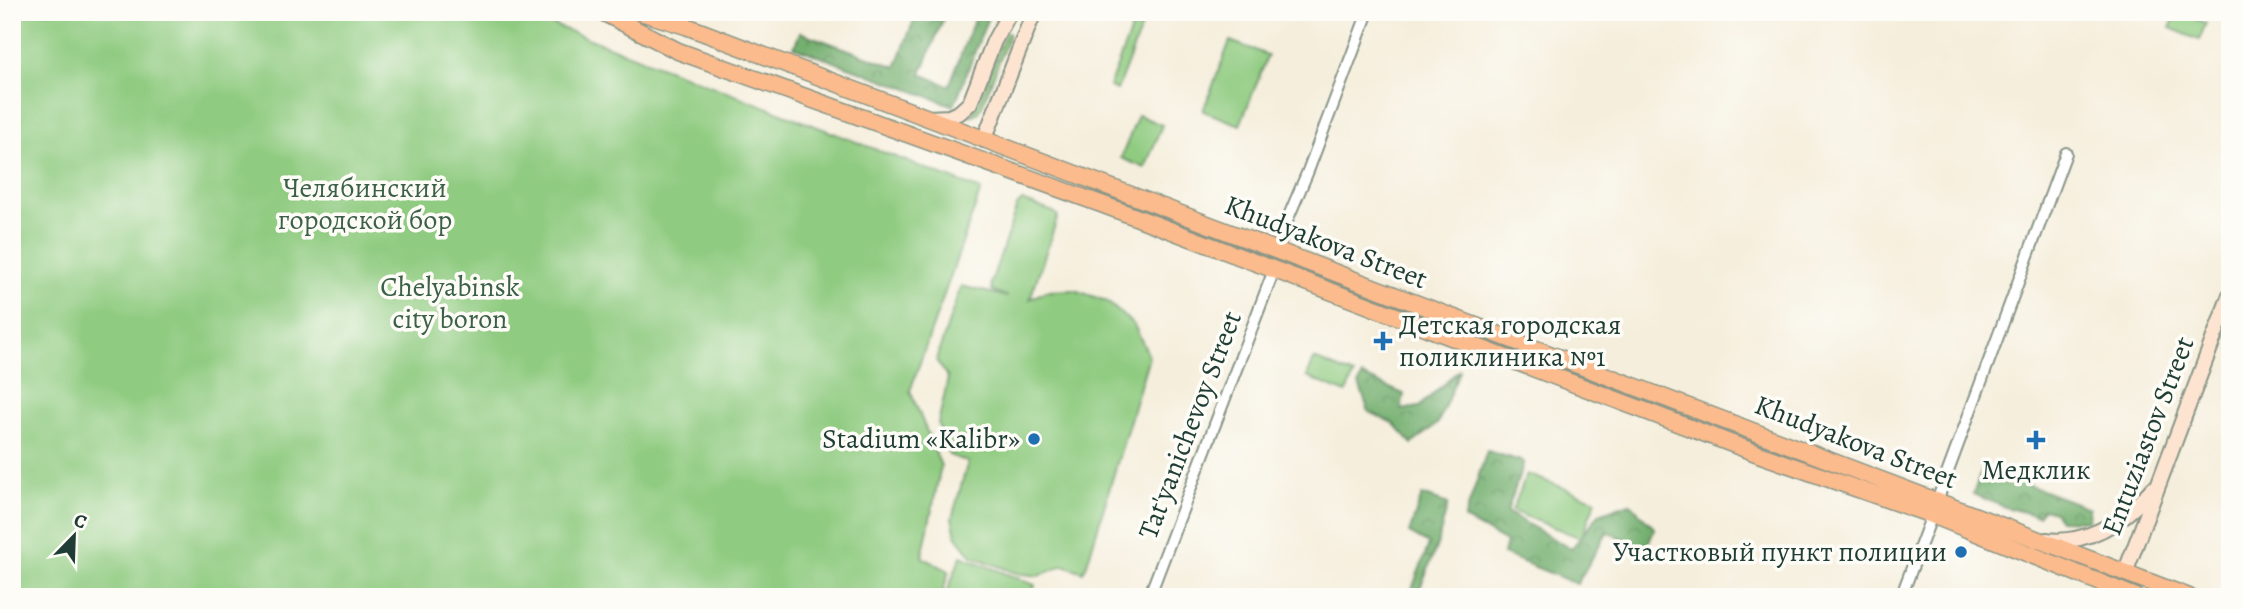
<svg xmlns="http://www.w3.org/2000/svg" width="2242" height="609" font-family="Alegreya,serif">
  <defs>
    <pattern id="grass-dots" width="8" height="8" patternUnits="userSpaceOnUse" patternTransform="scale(1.75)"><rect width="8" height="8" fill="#8fcb80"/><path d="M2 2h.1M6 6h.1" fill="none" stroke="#74a66a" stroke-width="1.8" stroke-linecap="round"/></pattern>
    <pattern id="forest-crowns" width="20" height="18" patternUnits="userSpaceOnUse" patternTransform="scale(1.75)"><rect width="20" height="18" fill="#73af6e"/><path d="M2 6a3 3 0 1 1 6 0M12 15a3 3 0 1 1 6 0" fill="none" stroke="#5e905b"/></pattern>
  </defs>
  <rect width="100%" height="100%" fill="#fdfcf7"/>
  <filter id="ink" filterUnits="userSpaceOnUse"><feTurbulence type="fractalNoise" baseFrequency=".0143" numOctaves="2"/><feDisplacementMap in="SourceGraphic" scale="14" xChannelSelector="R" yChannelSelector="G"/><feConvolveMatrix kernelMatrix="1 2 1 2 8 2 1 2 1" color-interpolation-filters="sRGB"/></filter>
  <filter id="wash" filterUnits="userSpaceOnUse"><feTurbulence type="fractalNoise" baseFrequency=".00686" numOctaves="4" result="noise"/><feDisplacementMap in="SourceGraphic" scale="28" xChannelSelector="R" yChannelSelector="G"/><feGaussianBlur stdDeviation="1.57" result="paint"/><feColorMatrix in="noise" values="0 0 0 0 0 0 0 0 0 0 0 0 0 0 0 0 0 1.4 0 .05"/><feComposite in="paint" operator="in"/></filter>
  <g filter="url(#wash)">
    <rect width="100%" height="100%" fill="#f5eedc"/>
    <path fill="url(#grass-dots)" stroke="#57845a" stroke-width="2" d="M 1008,32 L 1009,35 L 982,106 L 979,112 L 971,116 L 981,97 L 1005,33 Z"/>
    <path fill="url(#forest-crowns)" stroke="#497651" stroke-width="2" d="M 917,12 L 946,12 L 921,74 L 949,86 L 977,12 L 990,12 L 954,106 L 794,47 L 800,32 L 896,67 Z
      M 1460,369 L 1438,423 L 1412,444 L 1393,423 L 1369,412 L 1359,384 L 1362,376 L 1404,394 L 1401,410 L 1419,407 Z
      M 1487,451 L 1524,462 L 1507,512 L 1571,549 L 1599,514 L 1630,503 L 1655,529 L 1646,548 L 1607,532 L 1577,584 L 1503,554 L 1506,542 L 1464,519 Z
      M 1983,468 L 2089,508 L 2088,521 L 2059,520 L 2055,512 L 2043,509 L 2038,516 L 2005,507 L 1973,494 Z
      M 1422,495 L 1448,504 L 1437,545 L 1417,597 L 1409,597 L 1429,544 L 1409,533 Z"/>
    <path fill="#8fcb80" stroke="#57845a" stroke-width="2" d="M 12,12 L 520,12 L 981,190 L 910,391 L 941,466 L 922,557 L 949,571 L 941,597 L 12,597 Z
      M 2177,12 L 2206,23 L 2199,40 L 2170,28 Z
      M 1134,22 L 1142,26 L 1117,90 L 1109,87 Z
      M 1230,41 L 1268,55 L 1240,125 L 1203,111 Z
      M 1138,115 L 1162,125 L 1145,168 L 1121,158 Z
      M 1022,201 L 1054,212 L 1058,216 L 1030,299 L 1046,291 L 1075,290 L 1106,301 L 1134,325 L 1149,356 L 1087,564 L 1083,572 L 1064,565 L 1038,576 L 1016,573 L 972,556 L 956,535 L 952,518 L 968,462 L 949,455 L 938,424 L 948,378 L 936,360 L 961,286 L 1008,297 L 992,290 L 991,283 L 1017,206 Z
      M 1314,359 L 1354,375 L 1346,393 L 1307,377 Z
      M 1527,474 L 1596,500 L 1581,538 L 1512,511 Z
      M 961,556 L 1035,585 L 1031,597 L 945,597 Z"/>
  </g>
  <g filter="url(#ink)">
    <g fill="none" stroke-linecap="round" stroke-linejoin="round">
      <g stroke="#8a9688" stroke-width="14">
        <path id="minor" d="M 1278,252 L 1283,230 L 1308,171 L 1368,12
          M 1937,501 L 2066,153
          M 1149,597 L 1274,270
          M 1901,597 L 1932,515"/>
      </g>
      <g stroke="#8a9688" stroke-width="18">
        <path id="secondary" d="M 928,118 L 949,117 L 960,112 L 970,103 L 994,41 L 1010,12
          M 984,140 L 1034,12
          M 2046,540 C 2090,545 2125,520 2152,489
          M 2125,573 L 2230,295"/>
      </g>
      <g stroke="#8a9688" stroke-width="19">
        <path id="primary" d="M 602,12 L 678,51 L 1104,205 L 1764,456 L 1932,515 L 2136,597
          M 640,12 L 686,26 L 2189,597"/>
      </g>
      <use href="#minor" stroke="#fff" stroke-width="10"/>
      <use href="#secondary" stroke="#fde4d1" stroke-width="14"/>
      <use href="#primary" stroke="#fbbb8c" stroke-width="16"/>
    </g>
  </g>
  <g fill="#1f6fb2" stroke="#fdfcf7" stroke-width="2.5">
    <path d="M1379.5 330.5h7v7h7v7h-7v7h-7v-7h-7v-7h7z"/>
    <circle cx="1034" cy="439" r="7"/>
    <path d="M2032.5 429.5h7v7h7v7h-7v7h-7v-7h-7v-7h7z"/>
    <circle cx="1961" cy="552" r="7"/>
  </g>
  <g text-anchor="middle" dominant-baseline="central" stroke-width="7" stroke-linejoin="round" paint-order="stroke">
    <g font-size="28" fill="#3b6047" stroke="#fdfcf7">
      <text x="365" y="188">Челябинский<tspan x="365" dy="32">городской бор</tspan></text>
      <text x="450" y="287">Chelyabinsk<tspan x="450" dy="32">city boron</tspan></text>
    </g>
    <g font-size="28" fill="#1f3d34" stroke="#fdfcf7">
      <text transform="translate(1326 242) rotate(21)">Khudyakova Street</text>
      <text transform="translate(1190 425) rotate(-69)">Tat'yanichevoy Street</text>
      <text transform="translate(2148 436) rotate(-69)">Entuziastov Street</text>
      <text transform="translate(1856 442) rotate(21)">Khudyakova Street</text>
    </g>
    <g font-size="28" fill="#1f3d34" stroke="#fdfcf7" text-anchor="end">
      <text x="1399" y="325" text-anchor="start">Детская городская<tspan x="1399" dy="32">поликлиника №1</tspan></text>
      <text x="1020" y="439">Stadium «Kalibr»</text>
      <text x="2036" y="470" text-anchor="middle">Медклик</text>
      <text x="1947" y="552">Участковый пункт полиции</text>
    </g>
  </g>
  <rect width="2242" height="609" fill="none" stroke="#fdfcf7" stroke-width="42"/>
  <g transform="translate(74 536) rotate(23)" stroke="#fdfcf7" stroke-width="5" paint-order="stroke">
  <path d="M0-5L12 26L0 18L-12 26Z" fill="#1f3d34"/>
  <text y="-10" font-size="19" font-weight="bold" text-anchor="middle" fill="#1f3d34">С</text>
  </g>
</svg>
